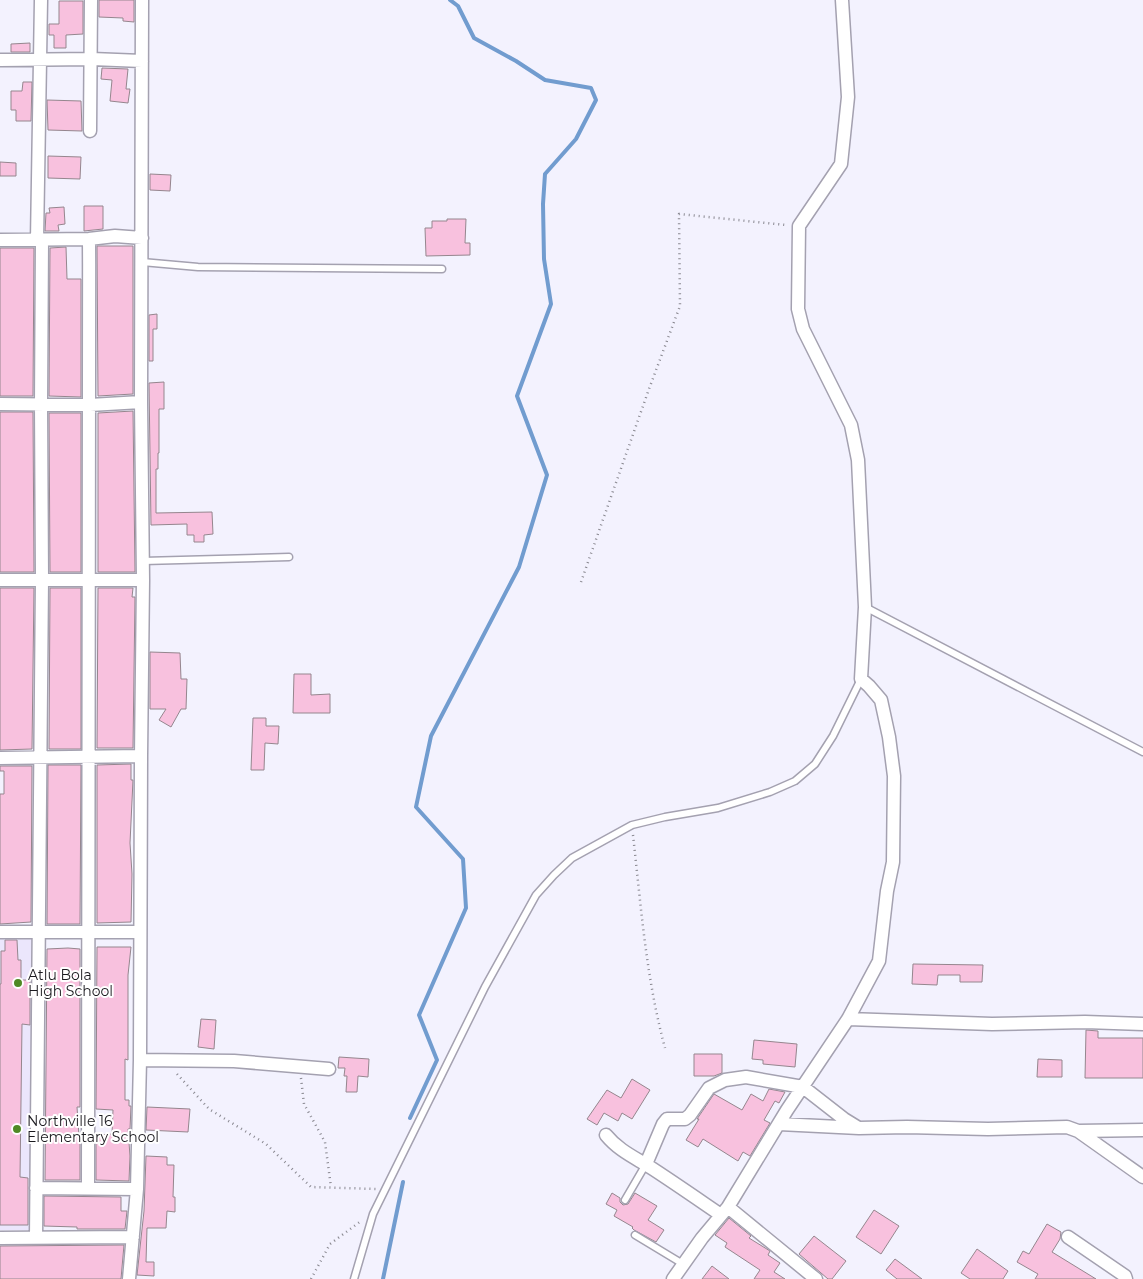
<svg xmlns="http://www.w3.org/2000/svg" width="1143" height="1279" font-family="Montserrat,sans-serif">
  <rect width="100%" height="100%" fill="#f3f2fe"/>
  <path fill="#ebe6fc" d="M 0,938 L 35,938 L 32,1230 L 0,1230 Z"/>
  <g fill="none" stroke-linecap="round" stroke-linejoin="round">
    <path stroke="#719ccf" stroke-width="4" d="M 410,1118 L 437,1060 L 419,1015 L 466,908 L 463,859 L 416,807 L 431,736 L 519,567 L 547,475 L 517,396 L 551,304 L 544,259 L 543,204 L 545,174 L 576,139 L 596,100 L 591,88 L 545,80 L 516,61 L 474,38 L 458,6 L 450,0
      M 383,1279 L 403,1182"/>
  </g>
  <path fill="#f8c1de" stroke="#95868e" d="M 99,0 L 134,0 L 134,22 L 123,21 L 123,18 L 99,17 Z
    M 59,1 L 83,1 L 83,34 L 66,35 L 66,48 L 54,48 L 54,35 L 49,35 L 49,24 L 59,24 Z
    M 30,43 L 30,52 L 11,52 L 11,44 Z
    M 102,68 L 128,69 L 126,89 L 130,89 L 128,103 L 110,101 L 112,80 L 101,79 Z
    M 23,82 L 32,82 L 31,121 L 16,121 L 16,110 L 11,110 L 11,91 L 22,91 Z
    M 47,100 L 81,101 L 82,131 L 48,130 Z
    M 48,156 L 81,157 L 80,179 L 48,178 Z
    M 0,162 L 16,163 L 16,176 L 0,176 Z
    M 150,174 L 171,175 L 170,191 L 150,190 Z
    M 84,206 L 103,206 L 103,229 L 84,231 Z
    M 64,207 L 65,224 L 58,225 L 59,231 L 45,231 L 46,213 L 50,213 L 49,208 Z
    M 447,219 L 466,219 L 465,243 L 470,243 L 470,255 L 426,256 L 425,228 L 432,228 L 432,221 L 447,221 Z
    M 97,246 L 133,246 L 133,394 L 98,396 Z
    M 66,247 L 67,279 L 81,279 L 81,397 L 49,396 L 50,248 Z
    M 0,248 L 34,248 L 33,396 L 0,396 Z
    M 157,314 L 157,329 L 153,329 L 153,361 L 149,361 L 149,315 Z
    M 164,382 L 164,409 L 159,409 L 159,453 L 158,453 L 158,469 L 156,469 L 156,513 L 212,512 L 213,534 L 204,535 L 204,542 L 194,542 L 194,535 L 187,535 L 187,524 L 151,525 L 149,383 Z
    M 133,411 L 135,572 L 98,572 L 98,413 Z
    M 0,412 L 33,412 L 34,572 L 0,572 Z
    M 49,413 L 81,413 L 81,572 L 50,572 Z
    M 0,588 L 34,588 L 32,749 L 0,750 Z
    M 50,588 L 81,588 L 81,749 L 49,749 Z
    M 98,588 L 133,588 L 132,597 L 135,597 L 133,748 L 97,748 Z
    M 150,652 L 180,653 L 181,679 L 187,679 L 186,709 L 181,709 L 171,727 L 159,720 L 166,709 L 150,709 Z
    M 294,674 L 311,674 L 311,695 L 330,694 L 330,713 L 293,713 Z
    M 253,718 L 266,718 L 266,726 L 279,726 L 278,744 L 265,743 L 264,770 L 251,770 Z
    M 131,764 L 131,780 L 133,780 L 130,843 L 132,874 L 131,922 L 97,923 L 97,765 Z
    M 48,765 L 81,765 L 80,924 L 47,924 Z
    M 0,766 L 32,766 L 31,922 L 0,924 L 0,794 L 4,794 L 4,771 L 0,771 Z
    M 5,940 L 17,940 L 18,960 L 21,960 L 21,980 L 30,980 L 30,1025 L 22,1024 L 20,1177 L 28,1178 L 28,1225 L 0,1225 L 0,984 L 1,984 L 1,951 L 5,951 Z
    M 97,947 L 131,947 L 128,975 L 128,1060 L 125,1059 L 125,1100 L 129,1100 L 129,1106 L 131,1106 L 130,1129 L 128,1129 L 130,1156 L 129,1181 L 96,1180 L 96,1135 L 112,1134 L 113,1110 L 96,1109 Z
    M 68,948 L 80,949 L 80,1107 L 77,1107 L 79,1136 L 80,1136 L 80,1180 L 45,1180 L 47,949 Z
    M 913,964 L 983,965 L 982,982 L 960,982 L 960,975 L 938,975 L 937,985 L 912,984 Z
    M 201,1019 L 216,1020 L 214,1049 L 198,1047 Z
    M 1086,1030 L 1098,1031 L 1098,1038 L 1143,1038 L 1143,1078 L 1085,1078 Z
    M 754,1040 L 797,1044 L 795,1067 L 763,1064 L 763,1060 L 752,1059 Z
    M 694,1054 L 722,1054 L 722,1073 L 714,1076 L 694,1076 Z
    M 339,1057 L 369,1059 L 368,1077 L 358,1076 L 357,1092 L 346,1092 L 347,1076 L 344,1076 L 345,1068 L 338,1068 Z
    M 1038,1059 L 1062,1060 L 1062,1077 L 1037,1077 Z
    M 632,1079 L 650,1090 L 632,1119 L 622,1113 L 618,1121 L 604,1113 L 597,1125 L 587,1119 L 607,1090 L 621,1098 Z
    M 769,1089 L 785,1092 L 779,1103 L 775,1101 L 764,1120 L 770,1123 L 750,1156 L 743,1152 L 738,1161 L 703,1139 L 698,1147 L 686,1140 L 699,1119 L 697,1119 L 714,1094 L 742,1110 L 751,1094 L 763,1101 Z
    M 147,1107 L 190,1109 L 188,1132 L 146,1130 Z
    M 146,1156 L 167,1157 L 167,1165 L 174,1165 L 173,1197 L 175,1197 L 175,1212 L 167,1211 L 166,1228 L 147,1228 L 146,1262 L 154,1262 L 154,1276 L 137,1275 L 144,1211 Z
    M 612,1193 L 620,1198 L 620,1202 L 623,1205 L 628,1204 L 635,1193 L 657,1206 L 648,1220 L 664,1230 L 656,1242 L 634,1230 L 632,1228 L 633,1227 L 614,1216 L 617,1210 L 606,1204 Z
    M 44,1196 L 121,1197 L 121,1211 L 127,1211 L 125,1229 L 77,1229 L 77,1227 L 44,1226 Z
    M 874,1210 L 899,1226 L 881,1254 L 856,1237 Z
    M 729,1218 L 751,1236 L 749,1238 L 770,1251 L 768,1255 L 780,1263 L 774,1272 L 785,1279 L 754,1279 L 760,1270 L 725,1247 L 727,1243 L 715,1235 Z
    M 1047,1224 L 1061,1232 L 1060,1239 L 1052,1252 L 1096,1279 L 1035,1279 L 1038,1274 L 1017,1262 L 1023,1251 L 1029,1254 Z
    M 814,1236 L 846,1261 L 832,1279 L 828,1279 L 799,1254 Z
    M 124,1245 L 121,1279 L 0,1279 L 0,1246 Z
    M 977,1249 L 1008,1271 L 1003,1279 L 970,1279 L 961,1273 Z
    M 895,1259 L 922,1279 L 897,1279 L 886,1270 Z
    M 712,1266 L 729,1279 L 702,1279 Z"/>
  <g fill="none" stroke-linecap="round" stroke-linejoin="round">
    <g stroke="#a4a1b0" stroke-width="9">
      <path id="service" d="M 142,262 L 198,267 L 442,269
        M 143,561 L 289,557
        M 865,607 L 1143,752
        M 625,1200 L 646,1164
        M 635,1235 L 683,1264
        M 354,1279 L 373,1214 L 485,987 L 536,895 L 554,875 L 572,858 L 632,825 L 665,817 L 718,808 L 770,792 L 795,781 L 815,764 L 833,736 L 861,679"/>
    </g>
    <g stroke="#a4a1b0" stroke-width="15">
      <path id="minor" d="M 0,60 L 92,59 L 142,61
        M 90,131 L 91,0
        M 0,240 L 89,239 L 115,236 L 142,238
        M 37,240 L 41,0
        M 0,404 L 90,405 L 141,402
        M 0,580 L 143,580
        M 0,758 L 141,756
        M 0,932 L 139,932
        M 848,1019 L 992,1024 L 1085,1022 L 1143,1024
        M 140,1060 L 234,1061 L 329,1069
        M 779,1124 L 859,1128 L 907,1127 L 988,1129 L 1067,1127 L 1078,1131 L 1143,1177
        M 1078,1131 L 1143,1130
        M 606,1135 C 619,1151 636,1158 653,1169 C 676,1184 699,1200 721,1215
        M 646,1164 L 663,1124 L 667,1119 L 685,1119 L 690,1115 L 709,1088 L 725,1080 L 746,1077 L 803,1087 L 844,1119 L 857,1127
        M 36,1188 L 137,1189
        M 88,1188 C 88,871 91,555 89,239
        M 728,1207 L 816,1279
        M 1068,1237 L 1125,1276 L 1126,1279
        M 0,1238 L 133,1237
        M 36,1238 L 42,579 L 41,405 L 42,240
        M 129,1279 L 137,1189 L 140,1060 L 141,756 L 143,580 L 141,402 L 142,0
        M 673,1279 L 702,1238 L 728,1207 L 787,1110 L 848,1019 L 879,961 L 887,891 L 893,862 L 894,776 L 889,737 L 881,700 L 869,686 L 861,679 L 865,607 L 858,460 L 851,425 L 803,329 L 798,309 L 799,226 L 841,164 L 848,97 L 842,0"/>
    </g>
    <path stroke="#898890" stroke-width="2.5" stroke-dasharray="1 4" stroke-linecap="butt" d="M 581,582 L 649,389 L 680,306 L 679,214 L 786,225
      M 633,835 C 641,906 646,978 665,1048
      M 177,1074 L 209,1109 L 266,1144 L 311,1187 L 376,1189
      M 301,1078 L 304,1104 L 325,1142 L 331,1187
      M 311,1279 L 330,1244 L 361,1221"/>
    <use href="#service" stroke="#fff" stroke-width="6"/>
    <use href="#minor" stroke="#fff" stroke-width="12"/>
  </g>
  <g fill="#508925" stroke="#fff" stroke-width="2">
    <circle cx="18" cy="983" r="5"/>
    <circle cx="17" cy="1129" r="5"/>
  </g>
  <g text-anchor="middle" dominant-baseline="central" stroke-width="4" stroke-linejoin="round" paint-order="stroke">
    <g font-size="14" fill="#1b1a1f" stroke="#fff" text-anchor="start">
      <text x="28" y="975">Atlu Bola<tspan x="28" dy="16">High School</tspan></text>
      <text x="27" y="1121">Northville 16<tspan x="27" dy="16">Elementary School</tspan></text>
    </g>
  </g>
</svg>
